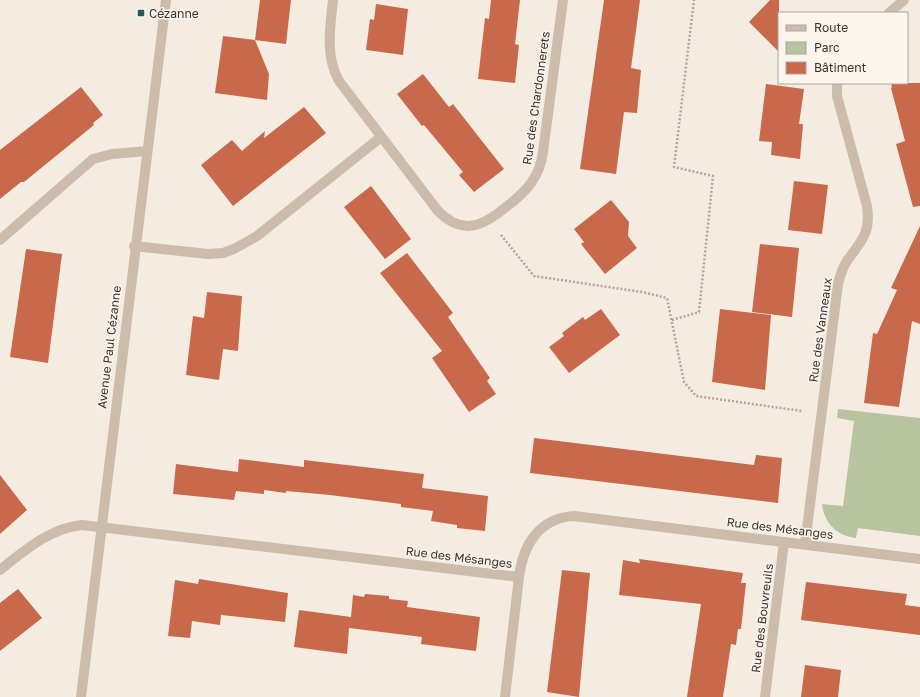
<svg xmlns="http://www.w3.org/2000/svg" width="920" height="697" font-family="'Golos Text',sans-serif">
  <rect width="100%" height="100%" fill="#f4ebe1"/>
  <path fill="#b8c4a0" d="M 838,409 L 920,418 L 920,536 L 858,528 L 856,538 C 837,536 824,523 822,504 L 843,506 L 854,421 L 837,418 Z"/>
  <path fill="#c8694b" d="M 260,0 L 291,0 L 286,44 L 255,40 Z
    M 491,0 L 520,0 L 515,44 L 519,45 L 515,83 L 478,79 L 485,18 L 489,19 Z
    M 604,0 L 640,0 L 631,68 L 641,70 L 637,113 L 624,112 L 616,174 L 580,169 Z
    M 770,0 L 779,0 L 779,52 L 749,22 Z
    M 376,4 L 408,9 L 403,55 L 366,50 L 370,19 L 374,20 Z
    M 223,36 L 255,40 L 269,74 L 267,100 L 215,93 Z
    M 423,74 L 449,107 L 453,104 L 504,169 L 474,192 L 459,175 L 463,172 L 424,125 L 422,126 L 397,94 Z
    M 891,83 L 920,83 L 920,206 L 913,207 L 896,144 L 905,141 L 891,88 L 892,87 Z
    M 766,84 L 804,89 L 799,124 L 803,124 L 800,159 L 771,155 L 772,142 L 759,141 Z
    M 81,87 L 103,115 L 93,123 L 94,125 L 24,182 L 21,182 L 0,199 L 0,150 Z
    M 304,107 L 326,133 L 233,206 L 201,165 L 232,140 L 242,151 L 265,131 L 264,138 Z
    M 794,181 L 828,185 L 822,234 L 788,230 Z
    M 371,186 L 411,239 L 385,259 L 344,207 Z
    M 611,200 L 629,222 L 628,236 L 637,248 L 605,274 L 581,244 L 584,242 L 574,229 Z
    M 920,226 L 920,324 L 912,321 L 899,407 L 864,403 L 873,333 L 877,334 L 897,290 L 891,288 Z
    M 760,244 L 799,248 L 792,317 L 752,312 Z
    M 26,249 L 62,254 L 48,363 L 10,357 Z
    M 407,253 L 453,313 L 448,317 L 490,378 L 487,381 L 496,394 L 469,412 L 432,358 L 442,351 L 380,273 Z
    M 207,292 L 242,296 L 238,351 L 223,349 L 219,380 L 186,375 L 193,316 L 204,318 Z
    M 601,309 L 620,335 L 569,373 L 549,347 L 564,336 L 562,333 L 583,317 L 585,320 Z
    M 720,309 L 771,315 L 765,390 L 712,382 Z
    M 534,438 L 754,465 L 756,455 L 782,458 L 778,503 L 530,473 Z
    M 239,459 L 304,467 L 304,460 L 424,474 L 422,488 L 488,496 L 485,531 L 457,528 L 457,525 L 431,521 L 433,511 L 401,507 L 401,504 L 330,495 L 286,491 L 286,493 L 264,490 L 264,494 L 236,491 L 234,500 L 173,494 L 176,464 L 238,472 Z
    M 0,475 L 27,510 L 0,534 Z
    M 639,559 L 743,573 L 741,583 L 746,583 L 741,629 L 738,629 L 736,645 L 731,644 L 723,697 L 687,697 L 701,604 L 619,595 L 623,560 L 640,563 Z
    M 562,570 L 590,573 L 579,697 L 547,692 Z
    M 199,579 L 288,593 L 285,622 L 221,615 L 220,625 L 192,621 L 190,638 L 168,636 L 175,580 L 198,584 Z
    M 806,582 L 907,594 L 905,605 L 920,607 L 920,635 L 801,620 Z
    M 18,589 L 42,618 L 0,651 L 0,603 Z
    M 365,594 L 389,596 L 389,599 L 408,601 L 407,607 L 480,617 L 476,651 L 421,644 L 422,637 L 349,628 L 347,654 L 294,647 L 299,610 L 351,617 L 353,595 L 364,597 Z
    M 805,665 L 841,670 L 838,697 L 801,697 Z"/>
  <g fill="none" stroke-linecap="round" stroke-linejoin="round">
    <path stroke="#b9a596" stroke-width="2.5" stroke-dasharray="2 2" stroke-linecap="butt" d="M 501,235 L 534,276 L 642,292 L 667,298 L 684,382 L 696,396 L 802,411
      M 672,320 L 699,312 L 713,176 L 674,167 L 694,0"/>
    <path stroke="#cdbbac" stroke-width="10" d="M 333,0 C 330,29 325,55 339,81 L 438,211 C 463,236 483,226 506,207 C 526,192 540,177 543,152 L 563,0
      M 889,13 L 904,0
      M 0,240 L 93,159 L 112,154 L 147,151
      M 134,246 L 208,254 L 223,253 L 234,249 L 257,236 L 381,137
      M 805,544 L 838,284 C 840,276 842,268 847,261 C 862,240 871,233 867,206 L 837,96 L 837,83
      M 0,570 C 24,551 50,528 82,525 L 519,577 C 523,545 539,518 574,516 L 920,559
      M 81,697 L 166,0
      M 505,697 L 519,577
      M 765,697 L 784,542"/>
  </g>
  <rect fill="#1f5a5e" stroke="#fbf5ee" stroke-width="1.5" x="137" y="9" width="8" height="8" rx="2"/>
  <g text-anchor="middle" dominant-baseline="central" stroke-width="3" stroke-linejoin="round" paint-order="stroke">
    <g font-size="12" fill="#3b302b" stroke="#fbf5ee" text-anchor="start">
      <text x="149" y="13">Cézanne</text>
    </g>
    <g font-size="12" fill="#3b302b" stroke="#fbf5ee">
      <text transform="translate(536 98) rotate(-82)">Rue des Chardonnerets</text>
      <text transform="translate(820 330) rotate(-82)">Rue des Vanneaux</text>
      <text transform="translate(109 347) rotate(-83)">Avenue Paul Cézanne</text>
      <text transform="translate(780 528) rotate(7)">Rue des Mésanges</text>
      <text transform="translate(459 557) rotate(7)">Rue des Mésanges</text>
      <text transform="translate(762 618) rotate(-83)">Rue des Bouvreuils</text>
    </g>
  </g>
  <rect x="778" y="12" width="130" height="72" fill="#fbf5ee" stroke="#aea6a0"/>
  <rect x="786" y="25" width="20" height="6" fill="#cdbbac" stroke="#aea6a0"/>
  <text x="814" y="32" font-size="12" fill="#3b302b">Route</text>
  <rect x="786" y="42" width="20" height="12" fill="#b8c4a0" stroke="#aea6a0"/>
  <text x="814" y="52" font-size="12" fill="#3b302b">Parc</text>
  <rect x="786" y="62" width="20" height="12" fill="#c8694b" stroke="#aea6a0"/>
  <text x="814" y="72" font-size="12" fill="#3b302b">Bâtiment</text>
</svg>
